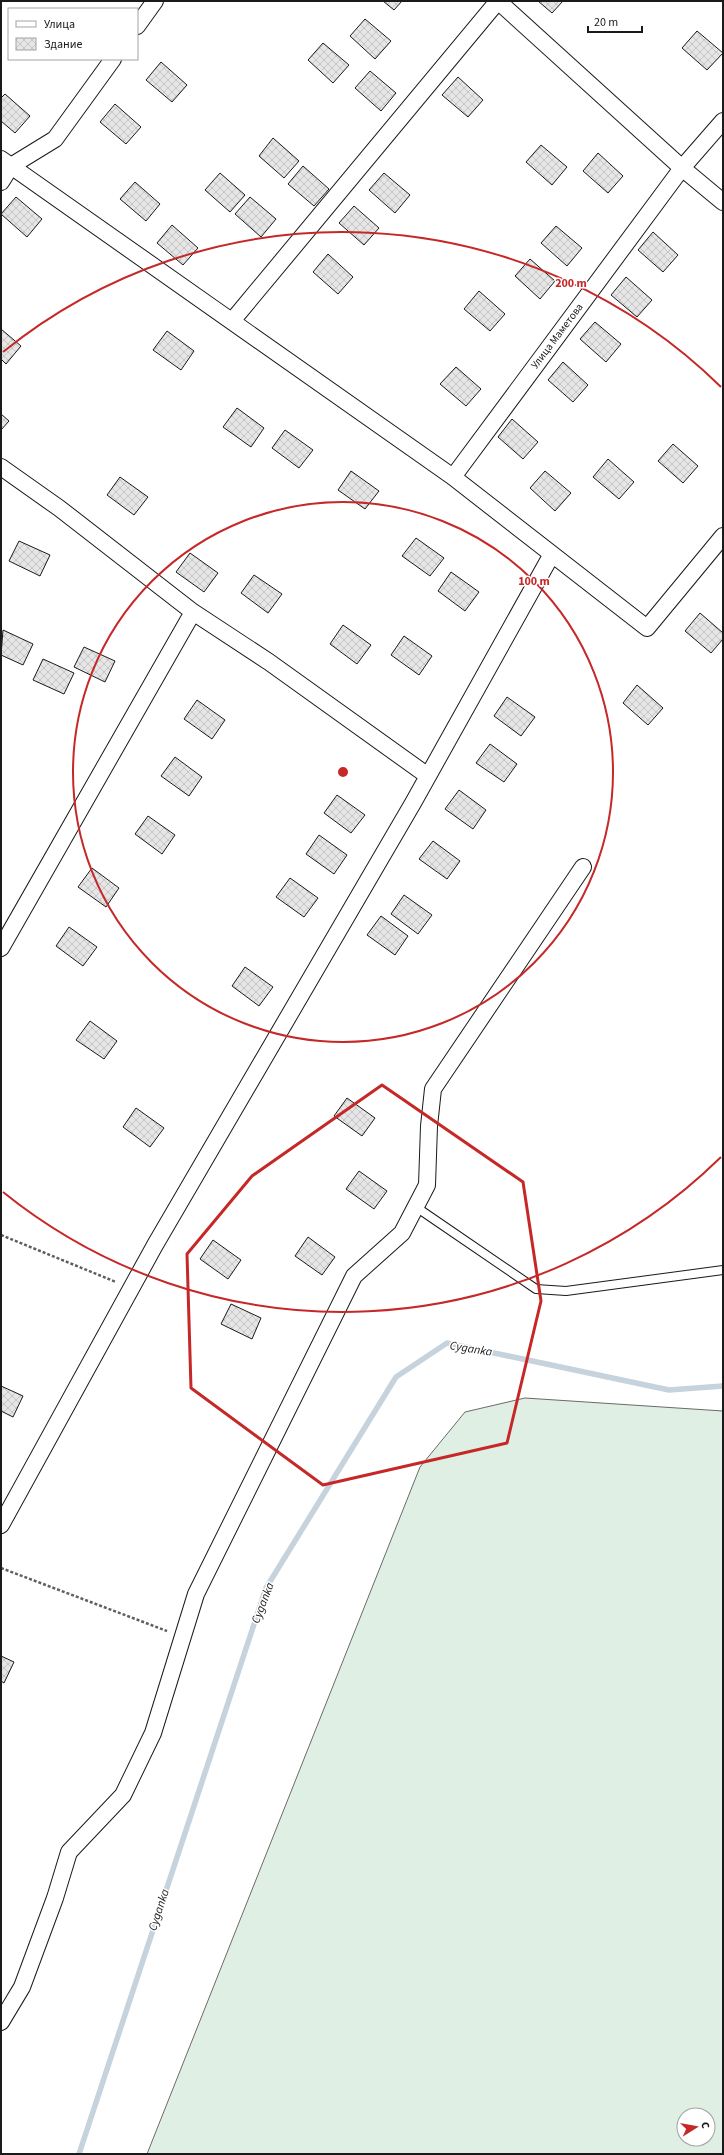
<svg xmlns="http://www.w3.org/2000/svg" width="724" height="2155" font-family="'Source Sans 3',sans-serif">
  <defs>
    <pattern id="building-cross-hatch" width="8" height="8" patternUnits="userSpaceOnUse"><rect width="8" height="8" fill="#e6e6e6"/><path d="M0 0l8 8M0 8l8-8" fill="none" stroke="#c5c5c5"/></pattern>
  </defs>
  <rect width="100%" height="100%" fill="#fff"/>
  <path fill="#e0efe3" stroke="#6a6a6a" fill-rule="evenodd" d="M 525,1398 L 723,1411 L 723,2154 L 147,2154 L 420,1467 L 465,1412 ZM 684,2115 L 708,2115 L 708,2139 L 684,2139 Z"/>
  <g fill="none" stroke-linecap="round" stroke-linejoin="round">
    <path stroke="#c6d2dc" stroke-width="5.5" d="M 79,2154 L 266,1588 L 396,1377 L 447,1343 L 669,1390 L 723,1386"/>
  </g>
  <path fill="url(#building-cross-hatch)" stroke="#1a1a1a" d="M 383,1 L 402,1 L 394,10 Z
    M 538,1 L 563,1 L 552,13 Z
    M 365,19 L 391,41 L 375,59 L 350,36 Z
    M 697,31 L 723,53 L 707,70 L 682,48 Z
    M 323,43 L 349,65 L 333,83 L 308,60 Z
    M 161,62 L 187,85 L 172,102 L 146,80 Z
    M 370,71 L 396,93 L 381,111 L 355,88 Z
    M 458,77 L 483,100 L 468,117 L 442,95 Z
    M 5,94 L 30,116 L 15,133 L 1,121 L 1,98 Z
    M 115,104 L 141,127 L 126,144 L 100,122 Z
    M 273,138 L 299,161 L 284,178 L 259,156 Z
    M 541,145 L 567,167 L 552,185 L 526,162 Z
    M 598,153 L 623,176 L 608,193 L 583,171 Z
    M 303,166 L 329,189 L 314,206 L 288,184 Z
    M 220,173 L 245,195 L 230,212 L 205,190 Z
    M 384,173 L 410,195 L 395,213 L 369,190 Z
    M 135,182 L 160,204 L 146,221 L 120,199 Z
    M 16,197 L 42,219 L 27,237 L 1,214 Z
    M 250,197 L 276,219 L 261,237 L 235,214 Z
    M 354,206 L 379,228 L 364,245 L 339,223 Z
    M 172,225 L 198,248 L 183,265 L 157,243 Z
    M 556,226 L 582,248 L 567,266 L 541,243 Z
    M 653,232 L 678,255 L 663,272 L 638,250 Z
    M 328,254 L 353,277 L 338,294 L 313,272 Z
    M 530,259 L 555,281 L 540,299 L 515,276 Z
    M 626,277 L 652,300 L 637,317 L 611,295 Z
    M 479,291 L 505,314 L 490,331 L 464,309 Z
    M 595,322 L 621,344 L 606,362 L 580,339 Z
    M 1,329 L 21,346 L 6,364 L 1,359 Z
    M 167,331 L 194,351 L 181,370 L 153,350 Z
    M 563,362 L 588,385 L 573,402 L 548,380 Z
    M 456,367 L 481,389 L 466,406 L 440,384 Z
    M 237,408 L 264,428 L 251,447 L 223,427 Z
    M 1,414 L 9,421 L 1,430 Z
    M 512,419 L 538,442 L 523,459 L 498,437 Z
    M 285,430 L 313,450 L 299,468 L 272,448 Z
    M 673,444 L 698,466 L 683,483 L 658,461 Z
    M 608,459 L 634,482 L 619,499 L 593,477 Z
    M 351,471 L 379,491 L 365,509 L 338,490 Z
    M 545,471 L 571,493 L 555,511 L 530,488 Z
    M 120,477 L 148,497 L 134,515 L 107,495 Z
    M 416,538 L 444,558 L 430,576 L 402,556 Z
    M 19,541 L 50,555 L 40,576 L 9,561 Z
    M 190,553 L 218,573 L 204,592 L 176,572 Z
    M 451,572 L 479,592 L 465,611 L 438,591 Z
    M 254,575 L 282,594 L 268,613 L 241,593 Z
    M 700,613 L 723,633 L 723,639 L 711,653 L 685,631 Z
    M 343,625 L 371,645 L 357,664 L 330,644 Z
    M 3,630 L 33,644 L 23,665 L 1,655 Z
    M 404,636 L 432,656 L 419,675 L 391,655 Z
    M 84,647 L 115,661 L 105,682 L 74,667 Z
    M 43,659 L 74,673 L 64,694 L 33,680 Z
    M 637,685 L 663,708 L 648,725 L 623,703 Z
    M 507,697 L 535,717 L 521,736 L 494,716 Z
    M 197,700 L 225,720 L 212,739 L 184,719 Z
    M 490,744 L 517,764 L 504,782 L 476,763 Z
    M 175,757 L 202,777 L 189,796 L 161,776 Z
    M 459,790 L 486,810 L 473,829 L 445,809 Z
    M 337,795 L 365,815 L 351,833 L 324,813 Z
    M 148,816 L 175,835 L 162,854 L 135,834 Z
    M 319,835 L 347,855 L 334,874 L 306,854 Z
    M 433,841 L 460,861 L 447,879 L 419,859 Z
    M 92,868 L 119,888 L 106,907 L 78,887 Z
    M 290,878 L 318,898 L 304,917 L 276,897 Z
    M 404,895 L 432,915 L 418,934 L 391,914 Z
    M 381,916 L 408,936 L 395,955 L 367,935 Z
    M 69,927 L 97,947 L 83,966 L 56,946 Z
    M 245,967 L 273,987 L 259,1006 L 232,986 Z
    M 90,1021 L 117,1041 L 104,1059 L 76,1040 Z
    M 347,1098 L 375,1118 L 362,1136 L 334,1116 Z
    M 136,1108 L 164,1128 L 150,1147 L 123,1127 Z
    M 359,1171 L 387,1191 L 374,1209 L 346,1189 Z
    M 308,1237 L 335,1257 L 322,1275 L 295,1256 Z
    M 213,1240 L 241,1260 L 228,1279 L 200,1259 Z
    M 231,1304 L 261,1318 L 252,1339 L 221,1324 Z
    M 1,1386 L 23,1396 L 13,1417 L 1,1411 Z
    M 1,1656 L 14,1662 L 4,1683 L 1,1681 Z"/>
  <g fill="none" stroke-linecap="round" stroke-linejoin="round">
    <g stroke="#1a1a1a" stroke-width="10">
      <path id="service" d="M 416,1207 L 536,1289 L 566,1291 L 723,1270"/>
    </g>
    <g stroke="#1a1a1a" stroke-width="18">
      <path id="minor" d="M 498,1 L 682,168 L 723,202
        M 137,26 L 155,1
        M 1,159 L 453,477 L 647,628 L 723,536
        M 1,182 L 11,166 L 55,139 L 113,59
        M 232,321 L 498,1
        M 1,467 L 59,508 L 193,612 L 269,662 L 428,776
        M 453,477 L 682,168 L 723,121
        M 1,948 L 193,612
        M 1,1525 L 155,1245 L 413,803 L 552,554
        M 1,2022 L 22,1987 L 55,1898 L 69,1852 L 123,1795 L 153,1733 L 196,1594 L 354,1276 L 402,1233 L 427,1185 L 429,1126 L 433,1089 L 583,867"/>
    </g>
    <path stroke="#5f5f5f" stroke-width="2.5" stroke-dasharray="3 2" stroke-linecap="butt" d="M 1,1235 L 116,1282
      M 1,1568 L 167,1631"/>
    <use href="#service" stroke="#fff" stroke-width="8"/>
    <use href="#minor" stroke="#fff" stroke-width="16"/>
  </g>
  <path fill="none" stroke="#c62828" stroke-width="3" stroke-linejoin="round" d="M 382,1085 L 523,1182 L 541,1301 L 507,1443 L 323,1485 L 191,1388 L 187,1254 L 252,1176 Z"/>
  <g fill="none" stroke="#c62828" stroke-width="2">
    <circle cx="343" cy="772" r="270"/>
    <path d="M721 1157A540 540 0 0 1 3 1192M3 352A540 540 0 0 1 721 387"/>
  </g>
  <g text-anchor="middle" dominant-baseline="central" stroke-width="3" stroke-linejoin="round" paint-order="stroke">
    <g font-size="11" fill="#1a1a1a" stroke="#fff">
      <text transform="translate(557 336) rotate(-53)">Улица Маметова</text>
    </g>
    <g font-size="12" font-style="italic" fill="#1a1a1a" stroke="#fff">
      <text transform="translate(471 1349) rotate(9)">Cyganka</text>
      <text transform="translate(263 1603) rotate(-69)">Cyganka</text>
      <text transform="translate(159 1910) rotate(-72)">Cyganka</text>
    </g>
  </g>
  <circle cx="343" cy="772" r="6" fill="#c62828" stroke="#fff" stroke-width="2"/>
  <g font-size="12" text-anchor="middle" font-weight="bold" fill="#c62828" stroke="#fff" stroke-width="3" stroke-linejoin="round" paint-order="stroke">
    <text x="571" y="287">200 m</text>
    <text x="534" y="585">100 m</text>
  </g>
  <rect width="724" height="2155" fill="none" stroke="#1a1a1a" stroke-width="4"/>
  <rect x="8" y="8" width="130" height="52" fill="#ffffff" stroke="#a3a3a3"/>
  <rect x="16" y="21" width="20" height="6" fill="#ffffff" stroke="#a3a3a3"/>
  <text x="44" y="28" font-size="12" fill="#1a1a1a">Улица</text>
  <rect x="16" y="38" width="20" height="12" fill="url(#building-cross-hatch)" stroke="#a3a3a3"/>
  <text x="44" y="48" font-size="12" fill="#1a1a1a">Здание</text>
  <g transform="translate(696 2127) rotate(79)"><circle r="19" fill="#ffffff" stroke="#a3a3a3"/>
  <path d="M0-3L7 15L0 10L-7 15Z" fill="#c62828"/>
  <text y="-6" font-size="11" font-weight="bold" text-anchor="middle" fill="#1a1a1a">С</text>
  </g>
  <path d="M588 26v6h54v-6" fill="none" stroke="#1a1a1a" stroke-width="2"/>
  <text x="594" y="26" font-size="12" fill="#1a1a1a" stroke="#ffffff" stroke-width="3" paint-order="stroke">20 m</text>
</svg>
